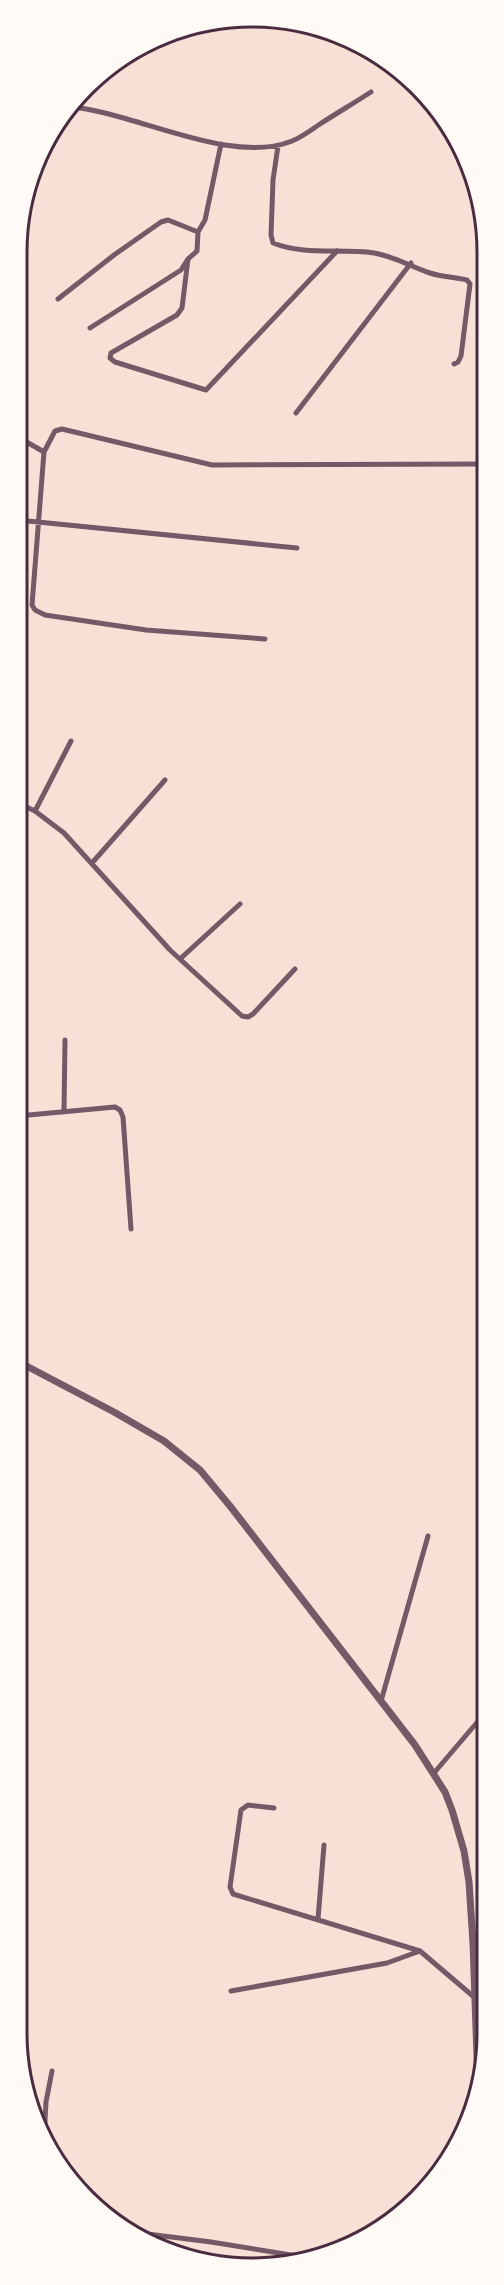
<svg xmlns="http://www.w3.org/2000/svg" width="504" height="2285" font-family="Signika,sans-serif">
  <rect width="100%" height="100%" fill="#f7e1d7"/>
  <g fill="none" stroke-linecap="round" stroke-linejoin="round">
    <path stroke="#755966" stroke-width="5" d="M 72,107 C 136,113 231,166 292,141 C 302,137 311,130 320,124 C 337,113 354,103 371,92
      M 278,146 L 273,180 L 271,235 L 273,243 C 306,256 339,248 374,253 C 394,256 411,267 430,273 C 442,277 455,277 467,280 L 470,284 L 461,356 L 458,362 L 454,364
      M 188,259 L 182,308 L 177,315 L 111,353 L 110,358 L 115,362 L 206,390 L 337,251
      M 58,299 L 114,255 L 161,222 L 168,220 L 198,232
      M 90,328 L 181,270 L 188,259 L 197,251 L 198,232 L 205,220 L 221,144
      M 18,378 L 24,375
      M 296,413 L 411,263
      M 18,437 L 44,452
      M 18,520 L 297,548
      M 265,639 L 146,630 L 45,615 L 35,610 L 32,605 L 44,452 L 55,431 L 62,429 L 212,465 L 486,464
      M 18,803 L 35,811 L 64,833 L 170,950 L 242,1016 L 248,1017 L 253,1014 L 295,969
      M 35,811 L 71,741
      M 92,863 L 165,780
      M 180,959 L 240,904
      M 64,1112 L 65,1040
      M 18,1116 L 115,1107 L 120,1110 L 123,1117 L 131,1229
      M 381,1701 L 428,1536
      M 434,1773 L 485,1713
      M 274,1808 L 248,1805 L 241,1810 L 230,1887 L 233,1894 L 420,1951 L 474,1997
      M 318,1919 L 324,1845
      M 231,1991 L 387,1963 L 420,1951
      M 44,2139 L 46,2102 L 52,2071
      M 132,2232 L 211,2242 L 316,2259
      M 153,2246 L 155,2235"/>
    <path stroke="#755966" stroke-width="7" d="M 17,1361 L 114,1412 L 164,1441 L 200,1470 L 230,1506 L 415,1745 L 445,1792 L 452,1810 L 464,1851 L 469,1882 L 473,1943 L 478,2085"/>
  </g>
  <path d="M0 0H504V2285H0ZM252 27H252A225 225 0 0 1 477 252V2033A225 225 0 0 1 252 2258H252A225 225 0 0 1 27 2033V252A225 225 0 0 1 252 27Z" fill="#fffaf5" fill-rule="evenodd"/>
  <path fill="none" stroke="#4a2c40" stroke-width="3" d="M252 27H252A225 225 0 0 1 477 252V2033A225 225 0 0 1 252 2258H252A225 225 0 0 1 27 2033V252A225 225 0 0 1 252 27Z"/>
</svg>
